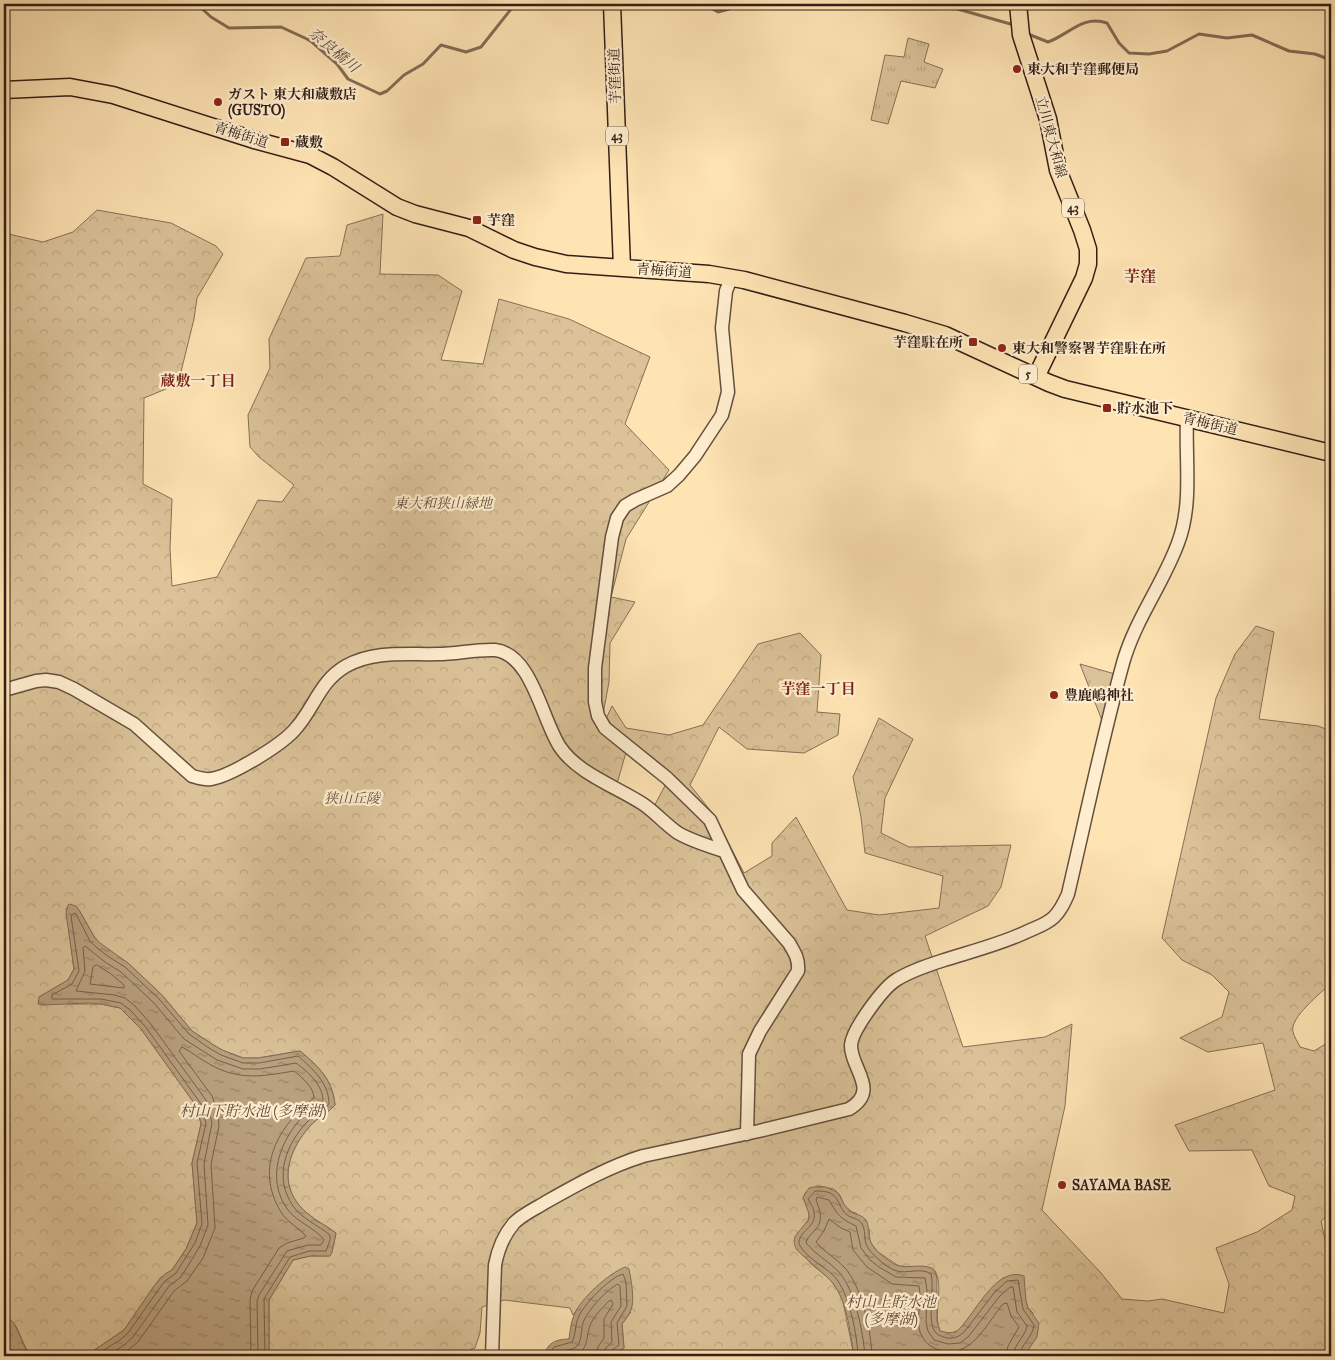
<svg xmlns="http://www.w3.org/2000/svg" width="1335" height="1360" font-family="'IM FELL Great Primer','Noto Serif JP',serif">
  <defs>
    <pattern id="grass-tufts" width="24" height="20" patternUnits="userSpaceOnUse" patternTransform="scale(1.25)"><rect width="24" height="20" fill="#dbc298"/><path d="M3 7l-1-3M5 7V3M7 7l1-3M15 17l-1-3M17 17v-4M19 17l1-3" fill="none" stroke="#bca682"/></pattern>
    <pattern id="forest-crowns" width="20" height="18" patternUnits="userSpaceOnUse" patternTransform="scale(1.25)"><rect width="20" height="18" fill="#dbc298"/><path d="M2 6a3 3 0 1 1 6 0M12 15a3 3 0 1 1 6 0" fill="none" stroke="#bca682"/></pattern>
    <pattern id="water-ripples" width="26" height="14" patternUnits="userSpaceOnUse" patternTransform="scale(1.25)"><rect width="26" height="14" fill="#b9a07e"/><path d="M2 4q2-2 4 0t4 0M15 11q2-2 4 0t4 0" fill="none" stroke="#978266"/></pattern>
  </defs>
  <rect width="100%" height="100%" fill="#fee3b3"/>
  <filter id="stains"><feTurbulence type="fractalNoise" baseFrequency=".004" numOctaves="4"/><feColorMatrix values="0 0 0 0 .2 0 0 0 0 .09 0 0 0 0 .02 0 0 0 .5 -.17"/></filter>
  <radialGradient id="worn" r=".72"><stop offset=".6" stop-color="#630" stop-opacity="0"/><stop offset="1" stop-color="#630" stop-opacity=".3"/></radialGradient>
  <path fill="url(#grass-tufts)" stroke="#867058" d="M 908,38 L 929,44 L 924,62 L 943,69 L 935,88 L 901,81 L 888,124 L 871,120 L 885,55 L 904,57 Z
    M 1080,664 L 1115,674 L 1103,723 Z"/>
  <path fill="url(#forest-crowns)" stroke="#867058" d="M 97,210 L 171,223 L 216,246 L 223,254 L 197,298 L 194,319 L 178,384 L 144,398 L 143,484 L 172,499 L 170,548 L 172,586 L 217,577 L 258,500 L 282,502 L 294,485 L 259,457 L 250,447 L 248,415 L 270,368 L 269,339 L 306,258 L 340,256 L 347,225 L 383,214 L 380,274 L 438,275 L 462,291 L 441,360 L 483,364 L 499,299 L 569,319 L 650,357 L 625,424 L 669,470 L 626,539 L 611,597 L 635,602 L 610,643 L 609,682 L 601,725 L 627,749 L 614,794 L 650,814 L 668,780 L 605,721 L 612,706 L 626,728 L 669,735 L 703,725 L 758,644 L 800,633 L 821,655 L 817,712 L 840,714 L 838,735 L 804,753 L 747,749 L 719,727 L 690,785 L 714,815 L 744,873 L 772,856 L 772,843 L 796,817 L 847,910 L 879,915 L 939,908 L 943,876 L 865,853 L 861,817 L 853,777 L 879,718 L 913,739 L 885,798 L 881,833 L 909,847 L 1011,845 L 1001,887 L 988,906 L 925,936 L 963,1047 L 1045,1037 L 1072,1024 L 1065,1106 L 1042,1210 L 1101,1273 L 1122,1299 L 1148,1301 L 1162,1299 L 1224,1313 L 1229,1284 L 1216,1248 L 1257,1232 L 1292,1210 L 1295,1196 L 1269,1186 L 1252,1150 L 1189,1151 L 1175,1125 L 1275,1090 L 1263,1043 L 1208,1052 L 1180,1038 L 1222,1017 L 1229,992 L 1212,975 L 1182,960 L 1162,938 L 1216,698 L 1235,654 L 1256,626 L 1274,632 L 1259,719 L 1318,726 L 1331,731 L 1331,983 C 1321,993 1289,1018 1293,1032 C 1294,1037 1298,1042 1300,1047 L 1314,1051 L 1329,1042 L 1331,1038 L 1331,1213 L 1321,1221 L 1331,1267 L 1331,1356 L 1024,1356 L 1030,1345 L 1033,1313 L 1028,1308 L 1026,1301 L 1004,1277 L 991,1289 L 961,1328 C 954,1334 949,1334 940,1331 C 932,1313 946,1283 933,1268 L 899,1266 L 878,1252 L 870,1242 L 869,1229 L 856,1213 L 852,1212 L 844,1205 L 840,1195 L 834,1189 L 818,1186 L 805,1193 C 801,1203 810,1207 809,1216 C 809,1226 796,1231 794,1241 L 811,1264 L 830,1279 L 842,1297 L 854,1356 L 613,1356 L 624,1348 L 622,1324 L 631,1312 L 586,1298 L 573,1315 L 570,1308 L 504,1300 L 482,1307 L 480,1333 L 475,1348 L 471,1349 L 470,1356 L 269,1356 L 269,1300 L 293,1260 L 310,1256 L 329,1256 L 332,1252 L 336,1233 C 327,1226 316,1221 307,1213 C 276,1187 287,1151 311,1125 C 318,1117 328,1113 335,1105 C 333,1080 319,1067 300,1051 L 258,1058 L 243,1058 L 222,1050 L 212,1044 L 192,1031 L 162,995 L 128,963 L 104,948 L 95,938 L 79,910 L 66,908 L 74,969 L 68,980 L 39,997 L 70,1004 L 101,1004 L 120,1008 L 141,1029 L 197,1107 L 201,1124 L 192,1163 L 197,1223 L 186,1249 L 172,1270 L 160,1278 L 124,1330 L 93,1351 L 77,1356 L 29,1355 L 16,1326 L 4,1315 L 4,233 L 43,242 L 73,232 Z"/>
  <path fill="url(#water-ripples)" stroke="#836c55" d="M 70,904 L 76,906 L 79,910 L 95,938 L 100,943 L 128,963 L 162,995 L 192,1031 L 212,1044 L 222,1050 L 243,1058 L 258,1058 L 300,1051 C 319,1067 332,1079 335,1105 C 328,1113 318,1117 311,1125 C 287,1151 276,1187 307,1213 C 316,1221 327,1226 336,1233 L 332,1252 L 330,1256 L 310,1256 L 293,1260 L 269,1300 L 269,1356 L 77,1356 L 93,1351 L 124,1330 L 154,1286 L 165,1274 L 172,1270 L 186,1249 L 197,1223 L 192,1163 L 201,1124 L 197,1107 L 141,1029 L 120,1008 L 101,1004 L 89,1003 L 43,1005 L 38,1004 L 39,997 L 68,980 L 74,969 L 66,913 L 68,905 Z
    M 813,1187 L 826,1187 L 837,1192 C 842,1198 843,1206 850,1211 C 855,1215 861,1214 866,1220 C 869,1225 868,1230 869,1235 C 870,1248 883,1257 894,1264 C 907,1272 933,1257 937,1278 L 937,1321 L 940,1331 L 949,1333 L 956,1332 C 974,1317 995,1265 1024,1276 L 1026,1301 L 1028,1308 L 1039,1323 L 1037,1337 L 1024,1356 L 854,1356 C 850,1333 847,1296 829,1279 C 819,1269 807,1260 797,1250 C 794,1245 793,1240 796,1235 L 809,1219 L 809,1214 L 803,1197 L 809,1188 Z
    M 625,1267 L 629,1269 C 631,1279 635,1300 631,1310 C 629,1315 625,1320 622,1324 L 624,1348 L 613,1356 L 544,1356 C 547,1343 556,1339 569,1339 C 570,1331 571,1322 574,1315 C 581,1298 608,1274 625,1267 Z
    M 4,1315 C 20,1322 19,1344 31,1356 L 4,1356 Z"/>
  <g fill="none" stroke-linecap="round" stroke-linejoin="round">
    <path stroke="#76604a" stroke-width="1" d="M 97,965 L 111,974 L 124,985 L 124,988 L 90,984 L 93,967 Z
      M 94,1356 L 120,1340 L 128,1333 L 164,1282 L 176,1273 L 195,1243 L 202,1224 L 197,1163 L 206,1123 L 201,1104 L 145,1026 L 130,1010 L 121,1003 L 101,999 L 52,999 L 52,995 L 72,984 L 79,971 L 71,916 L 74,913 L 76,914 L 90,941 L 96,947 L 109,957 L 125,967 L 159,999 L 189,1034 L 209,1048 L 221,1055 L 243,1063 L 259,1063 L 298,1056 C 313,1069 329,1083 329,1104 C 322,1110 314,1114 308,1121 C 286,1144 273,1177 293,1206 C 302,1219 318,1225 330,1235 L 330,1240 L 326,1251 L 309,1251 L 290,1257 L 264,1299 L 265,1356
      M 106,1356 L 123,1346 L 133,1337 L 169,1286 L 181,1277 L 200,1246 L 208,1225 L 204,1164 L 212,1123 L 206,1100 L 150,1023 L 135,1006 L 125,998 L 114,995 L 76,991 L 85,971 L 83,948 L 85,946 L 105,962 L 121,972 L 154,1003 L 184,1039 L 217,1060 L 243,1069 L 260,1069 L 296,1063 C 308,1072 323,1085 323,1101 C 317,1106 310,1110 304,1115 C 280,1140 265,1179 288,1210 C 297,1222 318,1230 324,1240 L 321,1245 L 308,1245 L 287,1251 L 259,1295 L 257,1301 L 258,1356
      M 120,1356 L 138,1342 L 174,1291 L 187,1281 L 203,1258 L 215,1228 L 211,1164 L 219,1126 L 218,1113 L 212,1096 L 179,1051 L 182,1047 C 192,1052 201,1060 211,1065 C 240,1081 263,1076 294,1071 C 302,1077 314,1088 314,1098 C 278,1126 254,1168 281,1212 C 287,1222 299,1228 306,1236 L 304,1238 L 287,1243 L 279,1248 L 252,1291 L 250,1300 L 251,1356
      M 549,1356 L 554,1347 L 572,1342 C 576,1334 575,1326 578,1318 C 583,1305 610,1277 623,1274 L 626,1282 L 627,1306 L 617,1323 L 619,1345 L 611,1351 L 610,1356
      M 555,1356 L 558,1352 C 565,1349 572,1351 577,1346 C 582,1340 581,1330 583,1323 C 587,1311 607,1289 618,1284 L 620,1286 L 621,1306 L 611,1322 L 612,1342 L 605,1349 L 603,1356
      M 575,1356 C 590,1349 585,1336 591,1323 C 595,1315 603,1307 609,1301 L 611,1300 L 613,1304 L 604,1319 L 604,1338 L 598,1347 L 596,1356
      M 858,1356 C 857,1334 849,1292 834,1276 C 823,1265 806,1258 799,1244 C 798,1231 817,1227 814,1213 C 814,1208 810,1203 808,1199 L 815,1191 C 820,1191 829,1191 833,1195 C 839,1199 840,1209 846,1214 C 851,1219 858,1217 862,1224 C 868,1235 860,1242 874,1255 C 880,1261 889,1269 897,1271 C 907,1274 921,1267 931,1274 C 935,1289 926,1322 936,1333 C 939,1336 944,1337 947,1338 C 955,1339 960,1336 965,1331 L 994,1293 L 1007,1281 L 1018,1280 L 1023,1309 L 1034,1325 C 1033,1337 1021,1344 1019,1356
      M 865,1356 C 863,1332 855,1289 838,1271 C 828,1261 815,1254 806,1243 C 807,1237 811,1235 815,1230 C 824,1221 820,1211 816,1200 L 817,1197 L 829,1200 C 838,1215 839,1218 856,1226 L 861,1248 L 870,1260 L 879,1267 L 896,1277 L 925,1278 L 927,1290 L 926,1322 L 928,1331 L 934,1340 L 948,1344 L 960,1343 L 969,1336 L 999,1297 L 1010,1287 L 1013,1287 L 1017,1312 L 1027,1326 C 1025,1337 1014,1344 1013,1356
      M 872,1356 C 871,1331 862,1287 845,1268 C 836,1258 824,1252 816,1242 L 824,1231 L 829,1219 L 841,1228 L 850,1232 L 853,1250 L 867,1267 L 892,1284 L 919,1286 C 922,1301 916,1317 920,1332 C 924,1342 930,1347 939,1350 C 971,1360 986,1324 1003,1304 L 1007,1303 L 1011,1316 L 1019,1327 L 1008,1346 L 1006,1356"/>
    <path stroke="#836c55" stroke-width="3" d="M 197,4 L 211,17 L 229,28 L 281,27 L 307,39 L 312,42 L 337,64 L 348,79 L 380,94 L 387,91 L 404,75 L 423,64 L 441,45 L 466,52 L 481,47 L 515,4
      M 704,4 L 718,12 L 729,9 L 732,4
      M 940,4 L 1014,25
      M 1028,34 L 1048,42 C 1070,34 1082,15 1107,23 L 1119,43 L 1129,53 L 1149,54 L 1167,51 L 1199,34 L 1227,38 L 1252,35 L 1289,51 L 1315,54 L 1331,60"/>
    <g stroke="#65503e" stroke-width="15">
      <path id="tertiary" d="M 731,278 L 726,291 L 722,328 L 728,392 L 722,415 L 695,456 L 679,475 L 667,486 L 635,500 L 625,506 L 617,518 L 612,537 L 595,668 L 595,702 L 598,716 L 605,728 L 667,778 L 710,820 L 743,890 L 789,943 C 795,953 799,959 798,971 L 760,1031 L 749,1054 L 747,1134
        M 4,690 L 36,681 L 46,680 L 59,682 L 74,689 L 134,724 L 192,776 C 199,778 204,780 211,779 C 231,776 284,744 297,727 C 315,706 320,681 346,666 C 375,650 407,655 438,654 C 457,654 476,649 495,650 C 532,654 542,720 560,747 C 577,773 617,787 643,804 C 655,812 665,824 678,833 C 692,841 708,846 724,851
        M 492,1356 L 495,1265 C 498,1249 503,1236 514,1223 C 523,1214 535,1209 546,1202 C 578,1184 608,1167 643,1156 L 759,1131 L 849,1109 C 881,1090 850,1068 851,1045 C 852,1030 883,988 896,980 C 910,971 926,966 941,961 C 969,952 998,945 1024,933 C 1034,928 1046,925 1054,917 C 1061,910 1064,903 1068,894 C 1086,817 1102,739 1123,663 C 1135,620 1163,584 1178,543 C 1193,504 1185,459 1187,419"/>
    </g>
    <g stroke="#321f17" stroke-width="19">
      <path id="primary" d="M 612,4 L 622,268
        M 1018,4 L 1021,35 L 1048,119 L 1058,170 L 1082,230 L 1088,249 L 1088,264 L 1084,278 L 1036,377
        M 4,90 L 70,87 L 113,95 L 254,140 L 310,155 L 333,167 L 397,207 L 415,214 L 469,228 L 514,250 L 535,257 L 566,264 L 709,274 L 744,280 L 905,323 L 945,335 L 1049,383 L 1065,389 L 1331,453"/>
    </g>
    <use href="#tertiary" stroke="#feedce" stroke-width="12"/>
    <use href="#primary" stroke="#fee3b3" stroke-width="16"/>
  </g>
  <g fill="#8f2418" stroke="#feedce" stroke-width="2">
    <circle cx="1017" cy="69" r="5"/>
    <circle cx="218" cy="102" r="5"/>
    <rect x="280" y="137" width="10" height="10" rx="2.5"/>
    <rect x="472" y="215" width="10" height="10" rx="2.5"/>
    <rect x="968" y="337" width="10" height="10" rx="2.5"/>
    <circle cx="1002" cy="348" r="5"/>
    <rect x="1102" y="403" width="10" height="10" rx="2.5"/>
    <circle cx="1054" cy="695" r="5"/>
    <circle cx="1062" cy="1185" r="5"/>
  </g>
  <g text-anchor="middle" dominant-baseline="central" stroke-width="4.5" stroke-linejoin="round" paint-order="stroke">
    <g fill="#feedce" stroke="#6f5d4e" stroke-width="1">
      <rect x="606" y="126.5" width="22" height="19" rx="4"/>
      <rect x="1062" y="198.5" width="22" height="19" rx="4"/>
      <rect x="1019" y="364.5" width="18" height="19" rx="4"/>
    </g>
    <g font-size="12" font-weight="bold" fill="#321f17">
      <text x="617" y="136">43</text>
      <text x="1073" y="208">43</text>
      <text x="1028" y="374">5</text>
    </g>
    <g font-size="14" font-weight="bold" fill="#321f17" stroke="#feedce" text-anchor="start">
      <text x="1027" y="69">東大和芋窪郵便局</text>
      <text x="228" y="94">ガスト 東大和蔵敷店<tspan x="228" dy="16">(GUSTO)</tspan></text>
      <text x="295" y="142">蔵敷</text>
      <text x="487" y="220">芋窪</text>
      <text x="963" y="342" text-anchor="end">芋窪駐在所</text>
      <text x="1012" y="348">東大和警察署芋窪駐在所</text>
      <text x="1117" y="408">貯水池下</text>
      <text x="1064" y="695">豊鹿嶋神社</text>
      <text x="1072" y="1185">SAYAMA BASE</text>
    </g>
    <g font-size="14" fill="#321f17" stroke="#feedce">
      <text transform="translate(615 76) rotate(-92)">芋窪街道</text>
      <text transform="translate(241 135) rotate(17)">青梅街道</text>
      <text transform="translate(1051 137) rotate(75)">立川東大和線</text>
      <text transform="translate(664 271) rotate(4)">青梅街道</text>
      <text transform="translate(1210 424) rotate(13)">青梅街道</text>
    </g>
    <g font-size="14" font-style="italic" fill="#65503e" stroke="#feedce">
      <text x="443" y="503">東大和狭山緑地</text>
      <text x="352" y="798">狭山丘陵</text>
    </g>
    <g font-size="15" font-style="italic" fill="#614c3b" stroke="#feedce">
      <text transform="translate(334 50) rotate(40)">奈良橋川</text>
      <text x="253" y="1111">村山下貯水池 (多摩湖)</text>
      <text x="891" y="1302">村山上貯水池<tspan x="891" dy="17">(多摩湖)</tspan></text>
    </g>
    <g font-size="15" font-weight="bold" fill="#7a1f14" stroke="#feedce">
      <text x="198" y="381">蔵敷一丁目</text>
      <text x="818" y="689">芋窪一丁目</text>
    </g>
    <g font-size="16" font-weight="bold" fill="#7a1f14" stroke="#feedce">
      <text x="1140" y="276">芋窪</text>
    </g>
  </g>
  <rect width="1335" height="1360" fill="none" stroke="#fee3b3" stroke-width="20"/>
  <rect x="5" y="5" width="1325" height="1350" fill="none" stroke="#321f17" stroke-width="2.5"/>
  <rect x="10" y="10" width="1315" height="1340" fill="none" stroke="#321f17"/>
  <rect width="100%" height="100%" filter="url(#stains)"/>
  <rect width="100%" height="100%" fill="url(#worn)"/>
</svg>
